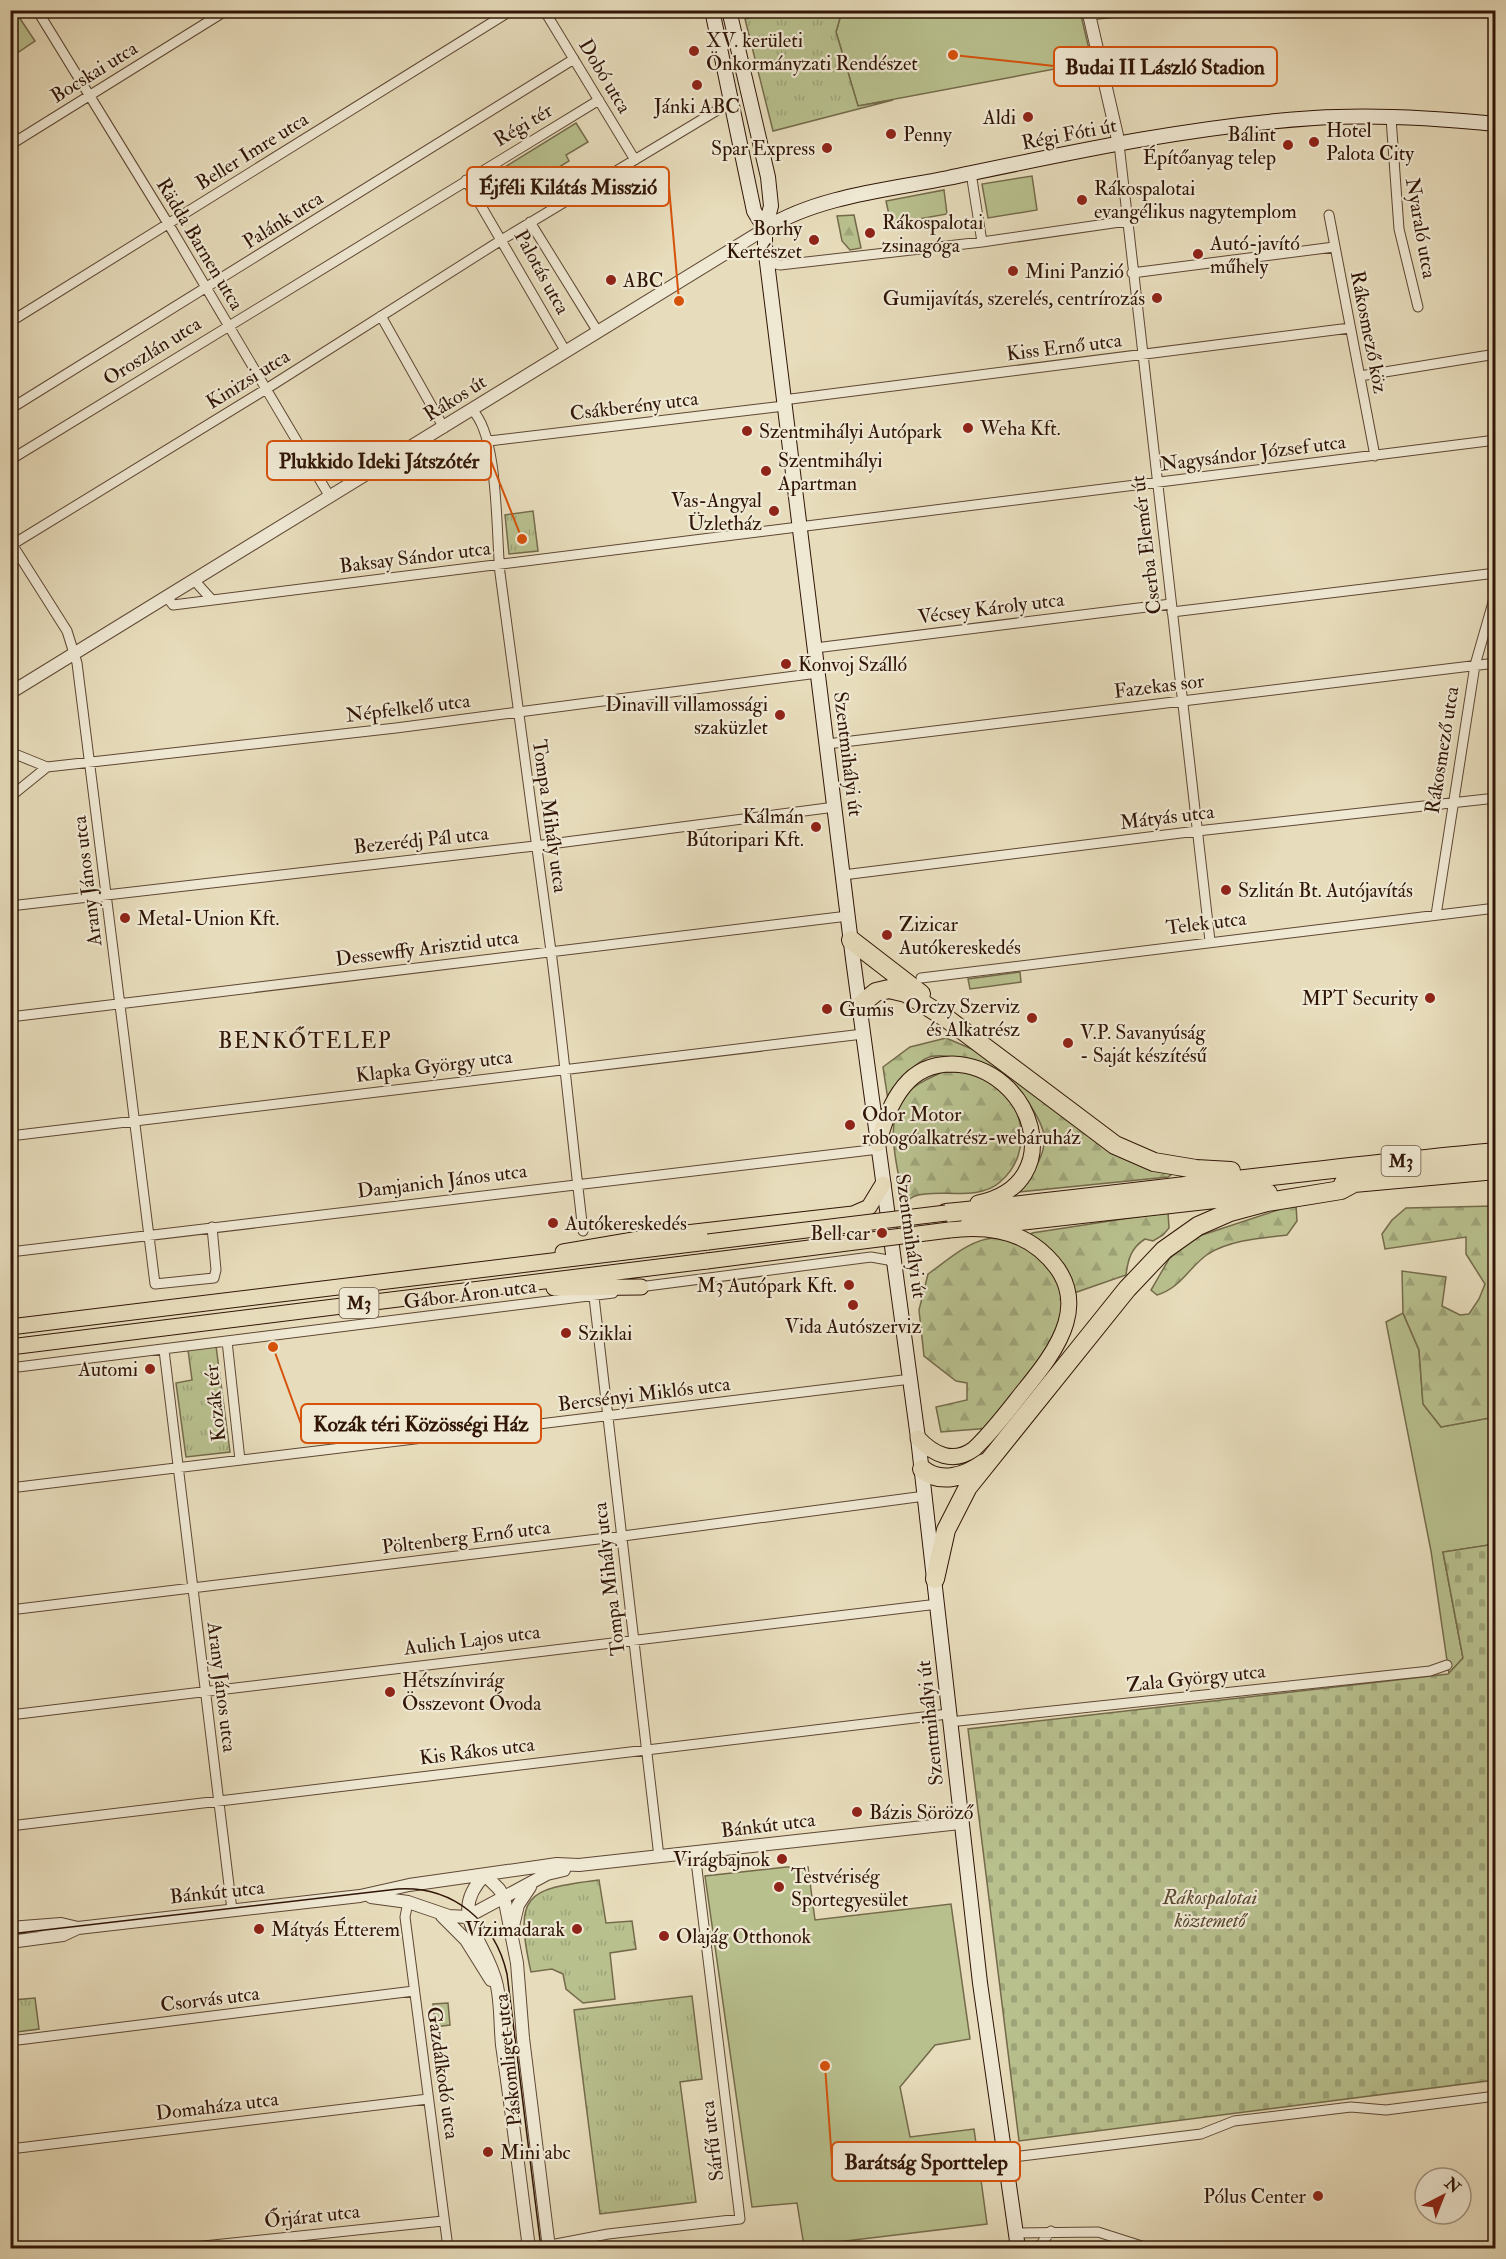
<svg xmlns="http://www.w3.org/2000/svg" width="1506" height="2259" font-family="'IM FELL Double Pica',serif">
  <defs>
    <pattern id="forest-firs" width="22" height="20" patternUnits="userSpaceOnUse" patternTransform="scale(1.5)"><rect width="22" height="20" fill="#b8c08e"/><path d="M5 1l3.5 6h-7zM16 11l3.5 6h-7z" fill="#9ea479"/></pattern>
    <pattern id="cemetery-stones" width="16" height="16" patternUnits="userSpaceOnUse" patternTransform="scale(1.5)"><rect width="16" height="16" fill="#b8c08e"/><path d="M2 7V4a2 2 0 0 1 4 0v3zM10 15v-3a2 2 0 0 1 4 0v3z" fill="#9ea479"/></pattern>
    <pattern id="park-tufts" width="24" height="20" patternUnits="userSpaceOnUse" patternTransform="scale(1.5)"><rect width="24" height="20" fill="#b8c08e"/><path d="M3 7l-1-3M5 7V3M7 7l1-3M15 17l-1-3M17 17v-4M19 17l1-3" fill="none" stroke="#9ea479"/></pattern>
  </defs>
  <rect width="100%" height="100%" fill="#e7dcbb"/>
  <filter id="stains"><feTurbulence type="fractalNoise" baseFrequency=".00333" numOctaves="4"/><feColorMatrix values="0 0 0 0 .2 0 0 0 0 .09 0 0 0 0 .02 0 0 0 .5 -.17"/></filter>
  <radialGradient id="worn" r=".72"><stop offset=".6" stop-color="#630" stop-opacity="0"/><stop offset="1" stop-color="#630" stop-opacity=".3"/></radialGradient>
  <path fill="#b8c08e" stroke="#746a4a" stroke-width="1.5" d="M 11,10 L 15,11 L 35,41 L 11,57 Z
    M 842,11 L 1080,11 L 1092,62 L 858,106 L 836,32 Z
    M 576,123 L 588,142 L 566,155 L 569,161 L 538,180 L 534,174 L 516,185 L 505,167 Z
    M 1032,176 L 1037,210 L 988,218 L 982,184 Z
    M 944,190 L 947,214 L 891,224 L 886,201 Z
    M 1020,972 L 1021,982 L 970,989 L 968,979 Z
    M 1403,1313 L 1419,1350 L 1423,1404 L 1441,1427 L 1495,1417 L 1495,1544 L 1443,1552 L 1463,1658 L 1449,1674 L 1431,1551 L 1386,1322 Z
    M 787,1867 L 808,1867 L 815,1920 L 951,1904 L 970,2039 L 935,2045 L 900,2087 L 910,2137 L 974,2129 L 987,2224 L 804,2246 L 797,2203 L 752,2207 L 705,1876 Z
    M 448,2003 L 450,2025 L 435,2027 L 433,2004 Z"/>
  <path fill="url(#forest-firs)" stroke="#746a4a" stroke-width="1.5" d="M 854,215 L 861,248 L 850,250 L 842,241 L 837,216 Z
    M 946,1038 L 986,1055 L 1051,1108 L 1128,1158 L 1175,1172 L 1168,1177 L 1018,1192 C 1029,1177 1047,1156 1044,1135 C 1042,1121 1024,1094 1014,1084 C 999,1069 944,1048 925,1059 C 908,1069 898,1084 888,1100 L 883,1067 L 910,1047 Z
    M 942,1072 C 957,1072 975,1069 988,1077 C 1024,1100 1035,1152 1000,1182 C 978,1202 937,1188 915,1196 C 912,1197 907,1201 904,1203 C 898,1167 879,1114 913,1088 C 921,1081 933,1077 942,1072 Z
    M 1296,1204 L 1297,1221 L 1287,1235 C 1261,1238 1230,1240 1208,1254 C 1189,1267 1181,1288 1157,1295 L 1151,1290 L 1169,1259 L 1193,1238 Z
    M 1495,1206 L 1495,1417 L 1441,1427 L 1423,1404 L 1419,1350 L 1403,1313 L 1402,1271 L 1446,1277 L 1442,1306 L 1460,1315 L 1469,1314 L 1479,1299 L 1485,1284 L 1466,1254 L 1466,1237 L 1385,1249 L 1382,1234 L 1392,1220 L 1406,1208 Z
    M 1168,1212 L 1169,1228 L 1163,1235 L 1153,1241 L 1145,1239 C 1131,1248 1128,1259 1126,1275 L 1071,1294 L 1030,1237 L 1032,1233 Z
    M 993,1238 C 1018,1241 1045,1253 1056,1277 C 1061,1289 1066,1304 1065,1317 C 1061,1346 1010,1403 991,1428 L 941,1432 L 936,1407 L 967,1400 L 967,1383 L 956,1381 L 924,1356 L 919,1310 L 928,1274 C 948,1260 969,1240 993,1238 Z"/>
  <path fill="url(#cemetery-stones)" stroke="#746a4a" stroke-width="1.5" d="M 1495,1544 L 1495,2080 L 1019,2141 L 968,1729 L 1448,1674 L 1463,1658 L 1443,1552 Z"/>
  <path fill="url(#park-tufts)" stroke="#746a4a" stroke-width="1.5" d="M 775,11 L 842,11 L 836,32 L 858,106 L 893,100 L 773,131 L 745,19 Z
    M 533,511 L 538,551 L 509,554 L 505,515 Z
    M 216,1346 L 230,1452 L 186,1457 L 176,1383 L 192,1380 L 188,1350 Z
    M 599,1880 L 606,1923 L 632,1921 L 636,1949 L 610,1953 L 615,1999 L 583,2003 L 566,1989 L 563,1974 L 552,1969 L 531,1972 C 514,1895 525,1889 599,1880 Z
    M 692,1996 L 702,2079 L 680,2082 L 696,2202 L 600,2214 L 574,2010 Z
    M 35,1998 L 39,2029 L 17,2032 L 13,2000 Z"/>
  <g fill="none" stroke-linecap="round" stroke-linejoin="round">
    <g stroke="#5e4733" stroke-width="11">
      <path id="minor" d="M 37,10 L 172,230 L 330,497
        M 544,10 L 635,160
        M 1089,15 L 1136,10
        M 1391,118 L 1399,229 L 1418,307
        M 1119,144 L 1210,941
        M 10,145 L 227,10
        M 971,173 L 982,242
        M 466,180 L 566,352
        M 1329,215 L 1375,456
        M 530,222 L 598,332
        M 767,262 L 780,265 L 982,242 L 1127,221
        M 1132,273 L 1334,247
        M 381,316 L 444,428
        M 10,322 L 512,10
        M 1360,376 L 1496,354
        M 783,400 L 1350,328
        M 10,409 L 574,59
        M 472,410 C 499,435 496,534 500,573 C 516,699 534,825 551,951 C 563,1044 572,1138 583,1231
        M 489,441 L 784,406
        M 10,460 L 599,100
        M 10,541 L 67,631 L 77,663 L 155,1284 L 214,1278 L 216,1270 L 212,1227
        M 10,546 L 263,391 L 503,239 L 721,108 L 731,106
        M 194,580 L 211,599
        M 167,597 L 173,605 L 1496,440
        M 1172,612 L 1496,573
        M 815,648 L 1171,604
        M 827,744 L 1496,663
        M 10,752 L 47,767
        M 10,797 L 47,767 L 396,728 L 818,673
        M 843,875 L 1197,831 L 1496,798
        M 10,906 L 535,846 L 835,807
        M 1436,915 L 1475,665 L 1496,592
        M 921,978 L 1496,908
        M 10,1017 L 848,916
        M 10,1136 L 863,1034
        M 10,1252 L 879,1149
        M 639,1287 L 871,1257 L 888,1260 L 896,1265
        M 594,1297 L 659,1857
        M 227,1341 L 240,1460
        M 164,1350 L 232,1910
        M 10,1368 L 613,1293
        M 10,1488 L 911,1379
        M 10,1610 L 623,1536 L 925,1496
        M 10,1715 L 938,1604
        M 949,1722 L 1430,1671 L 1447,1665
        M 10,1826 L 948,1714
        M 408,1902 L 405,1917 L 448,2248
        M 10,2041 L 414,1991
        M 10,2149 L 428,2099
        M 1005,2158 L 1201,2134 L 1234,2121 L 1351,2107 L 1386,2110 L 1496,2096
        M 1016,2233 L 1098,2232 L 1148,2248
        M 184,2248 L 443,2221
        M 535,2248 L 608,2234 L 740,2219 L 695,1853
        M 1038,2248 L 1051,2231"/>
    </g>
    <g stroke="#5e4733" stroke-width="14">
      <path id="tertiary" d="M 1088,10 L 1119,144
        M 10,693 L 765,229
        M 485,1875 C 445,1915 488,1941 497,1986 C 501,2005 500,2025 502,2045 C 512,2112 520,2180 529,2248
        M 485,1875 L 499,1889 L 504,1897 L 517,1963 L 523,2038 L 549,2248
        M 371,1897 L 408,1902 L 449,1916 L 467,1917 L 547,1874 L 564,1870
        M 442,1916 L 466,1940 L 491,1980
        M 513,1926 L 518,1905 L 530,1887
        M 10,1928 L 61,1924 L 78,1928 L 360,1896 L 409,1885 L 557,1864 L 579,1865 L 960,1823
        M 10,1942 L 63,1935 L 78,1928"/>
    </g>
    <g stroke="#301506" stroke-width="16">
      <path id="secondary" d="M 712,10 L 754,211 L 765,229
        M 729,10 L 768,177 L 771,206 L 765,229 L 765,246 L 853,959 L 918,1438 L 980,1983 L 1018,2248
        M 765,229 C 818,196 888,190 948,178 C 1068,153 1191,126 1314,118 C 1374,114 1436,118 1496,124"/>
    </g>
    <g stroke="#301506" stroke-width="17">
      <path id="primary" d="M 878,1144 C 884,1124 890,1103 904,1086 C 916,1071 933,1064 952,1064 C 1033,1066 1071,1184 978,1203
        M 563,1252 L 651,1237 L 853,1214 L 869,1207 L 883,1184
        M 554,1288 L 641,1287
        M 10,1327 L 708,1242
        M 10,1347 L 707,1261
        M 918,1438 C 934,1455 953,1464 974,1449 C 992,1432 1007,1412 1022,1393 C 1058,1349 1097,1298 1040,1250 C 1015,1229 980,1226 949,1230"/>
    </g>
    <g stroke="#301506" stroke-width="20">
      <path id="motorway" d="M 851,940 L 921,994
        M 859,1006 L 876,992 L 889,989 L 906,993 L 946,1018 L 1115,1145 L 1154,1162 L 1196,1169 L 1231,1171
        M 1343,1184 L 1496,1170
        M 946,1213 C 1130,1194 1312,1169 1496,1152
        M 968,1227 L 1268,1193
        M 922,1469 C 941,1485 966,1476 984,1463
        M 935,1579 L 946,1530 L 968,1487 L 1127,1289 L 1164,1250 L 1198,1226 L 1230,1212 L 1267,1202 L 1341,1190 L 1354,1183"/>
    </g>
    <use href="#minor" stroke="#efe8d3" stroke-width="9"/>
    <use href="#tertiary" stroke="#efe8d3" stroke-width="12"/>
    <use href="#secondary" stroke="#efe8d3" stroke-width="14"/>
    <use href="#primary" stroke="#e7dcbb" stroke-width="15"/>
    <use href="#motorway" stroke="#e7dcbb" stroke-width="18"/>
    <path stroke="#301506" stroke-width="1.5" d="M 10,1934 L 398,1889 C 453,1886 495,1921 507,1974 L 541,2248"/>
    <g stroke="#301506" stroke-width="17" stroke-linecap="butt">
      <path id="primary-bridge" d="M 708,1242 L 946,1213
        M 707,1261 L 949,1230"/>
    </g>
    <use href="#primary-bridge" stroke="#e7dcbb" stroke-width="15"/>
  </g>
  <g fill="#8f2418" stroke="#efe8d3" stroke-width="2">
    <circle cx="694" cy="51" r="6"/>
    <circle cx="697" cy="85" r="6"/>
    <circle cx="1028" cy="117" r="6"/>
    <circle cx="891" cy="134" r="6"/>
    <circle cx="1314" cy="142" r="6"/>
    <circle cx="1288" cy="145" r="6"/>
    <circle cx="827" cy="148" r="6"/>
    <circle cx="1082" cy="200" r="6"/>
    <circle cx="870" cy="233" r="6"/>
    <circle cx="814" cy="240" r="6"/>
    <circle cx="1198" cy="254" r="6"/>
    <circle cx="1013" cy="271" r="6"/>
    <circle cx="611" cy="280" r="6"/>
    <circle cx="1157" cy="298" r="6"/>
    <circle cx="968" cy="428" r="6"/>
    <circle cx="747" cy="431" r="6"/>
    <circle cx="766" cy="471" r="6"/>
    <circle cx="774" cy="511" r="6"/>
    <circle cx="786" cy="664" r="6"/>
    <circle cx="780" cy="715" r="6"/>
    <circle cx="816" cy="827" r="6"/>
    <circle cx="1226" cy="890" r="6"/>
    <circle cx="125" cy="918" r="6"/>
    <circle cx="887" cy="935" r="6"/>
    <circle cx="1430" cy="998" r="6"/>
    <circle cx="827" cy="1009" r="6"/>
    <circle cx="1032" cy="1018" r="6"/>
    <circle cx="1068" cy="1043" r="6"/>
    <circle cx="850" cy="1125" r="6"/>
    <circle cx="553" cy="1223" r="6"/>
    <circle cx="882" cy="1233" r="6"/>
    <circle cx="849" cy="1285" r="6"/>
    <circle cx="853" cy="1305" r="6"/>
    <circle cx="566" cy="1333" r="6"/>
    <circle cx="150" cy="1369" r="6"/>
    <circle cx="390" cy="1692" r="6"/>
    <circle cx="857" cy="1812" r="6"/>
    <circle cx="782" cy="1859" r="6"/>
    <circle cx="779" cy="1887" r="6"/>
    <circle cx="259" cy="1929" r="6"/>
    <circle cx="577" cy="1929" r="6"/>
    <circle cx="664" cy="1936" r="6"/>
    <circle cx="488" cy="2152" r="6"/>
    <circle cx="1318" cy="2196" r="6"/>
  </g>
  <g text-anchor="middle" dominant-baseline="central" stroke-width="4.5" stroke-linejoin="round" paint-order="stroke">
    <g fill="#efe8d3" stroke="#695444" stroke-width="1.5">
      <rect x="1381.5" y="1146" width="39" height="30" rx="4.5"/>
      <rect x="339.5" y="1288" width="39" height="30" rx="4.5"/>
    </g>
    <g font-size="18" font-weight="bold" fill="#301506">
      <text x="1401" y="1161">M3</text>
      <text x="359" y="1303">M3</text>
    </g>
    <g font-size="20" fill="#301506" stroke="#efe8d3" text-anchor="start">
      <text x="706" y="40">XV. kerületi<tspan x="706" dy="23">Önkormányzati Rendészet</tspan></text>
      <text x="697" y="106" text-anchor="middle">Jánki ABC</text>
      <text x="1016" y="117" text-anchor="end">Aldi</text>
      <text x="1326" y="130">Hotel<tspan x="1326" dy="23">Palota City</tspan></text>
      <text x="903" y="134">Penny</text>
      <text x="1276" y="134" text-anchor="end">Bálint<tspan x="1276" dy="23">Építőanyag telep</tspan></text>
      <text x="815" y="148" text-anchor="end">Spar Express</text>
      <text x="1094" y="188">Rákospalotai<tspan x="1094" dy="23">evangélikus nagytemplom</tspan></text>
      <text x="882" y="222">Rákospalotai<tspan x="882" dy="23">zsinagóga</tspan></text>
      <text x="802" y="228" text-anchor="end">Borhy<tspan x="802" dy="23">Kertészet</tspan></text>
      <text x="1210" y="243">Autó-javító<tspan x="1210" dy="23">műhely</tspan></text>
      <text x="1025" y="271">Mini Panzió</text>
      <text x="623" y="280">ABC</text>
      <text x="1145" y="298" text-anchor="end">Gumijavítás, szerelés, centrírozás</text>
      <text x="980" y="428">Weha Kft.</text>
      <text x="759" y="431">Szentmihályi Autópark</text>
      <text x="778" y="460">Szentmihályi<tspan x="778" dy="23">Apartman</tspan></text>
      <text x="762" y="500" text-anchor="end">Vas-Angyal<tspan x="762" dy="23">Üzletház</tspan></text>
      <text x="798" y="664">Konvoj Szálló</text>
      <text x="768" y="704" text-anchor="end">Dinavill villamossági<tspan x="768" dy="23">szaküzlet</tspan></text>
      <text x="804" y="816" text-anchor="end">Kálmán<tspan x="804" dy="23">Bútoripari Kft.</tspan></text>
      <text x="1238" y="890">Szlitán Bt. Autójavítás</text>
      <text x="137" y="918">Metal-Union Kft.</text>
      <text x="899" y="924">Zizicar<tspan x="899" dy="23">Autókereskedés</tspan></text>
      <text x="1418" y="998" text-anchor="end">MPT Security</text>
      <text x="1020" y="1006" text-anchor="end">Orczy Szerviz<tspan x="1020" dy="23">és Alkatrész</tspan></text>
      <text x="839" y="1009">Gumis</text>
      <text x="1080" y="1032">V.P. Savanyúság<tspan x="1080" dy="23">- Saját készítésű</tspan></text>
      <text x="862" y="1114">Odor Motor<tspan x="862" dy="23">robogóalkatrész-webáruház</tspan></text>
      <text x="565" y="1223">Autókereskedés</text>
      <text x="870" y="1233" text-anchor="end">Bell car</text>
      <text x="837" y="1285" text-anchor="end">M3 Autópark Kft.</text>
      <text x="853" y="1326" text-anchor="middle">Vida Autószerviz</text>
      <text x="578" y="1333">Sziklai</text>
      <text x="138" y="1369" text-anchor="end">Automi</text>
      <text x="402" y="1680">Hétszínvirág<tspan x="402" dy="23">Összevont Óvoda</tspan></text>
      <text x="869" y="1812">Bázis Söröző</text>
      <text x="770" y="1859" text-anchor="end">Virágbajnok</text>
      <text x="791" y="1876">Testvériség<tspan x="791" dy="23">Sportegyesület</tspan></text>
      <text x="271" y="1929">Mátyás Étterem</text>
      <text x="565" y="1929" text-anchor="end">Vízimadarak</text>
      <text x="676" y="1936">Olajág Otthonok</text>
      <text x="500" y="2152">Mini abc</text>
      <text x="1306" y="2196" text-anchor="end">Pólus Center</text>
    </g>
    <g font-size="20" fill="#301506" stroke="#efe8d3">
      <text transform="translate(94 72) rotate(-32)">Bocskai utca</text>
      <text transform="translate(605 76) rotate(59)">Dobó utca</text>
      <text transform="translate(523 125) rotate(-31)">Régi tér</text>
      <text transform="translate(1069 134) rotate(-11)">Régi Fóti út</text>
      <text transform="translate(252 151) rotate(-32)">Beller Imre utca</text>
      <text transform="translate(283 220) rotate(-32)">Palánk utca</text>
      <text transform="translate(1421 228) rotate(80)">Nyaraló utca</text>
      <text transform="translate(200 244) rotate(59)">Rädda Barnen utca</text>
      <text transform="translate(542 272) rotate(61)">Palotás utca</text>
      <text transform="translate(1369 332) rotate(79)">Rákosmező köz</text>
      <text transform="translate(1064 347) rotate(-7)">Kiss Ernő utca</text>
      <text transform="translate(152 351) rotate(-32)">Oroszlán utca</text>
      <text transform="translate(248 379) rotate(-32)">Kinizsi utca</text>
      <text transform="translate(455 398) rotate(-32)">Rákos út</text>
      <text transform="translate(634 406) rotate(-7)">Csákberény utca</text>
      <text transform="translate(1253 453) rotate(-7)">Nagysándor József utca</text>
      <text transform="translate(1146 545) rotate(-97)">Cserba Elemér út</text>
      <text transform="translate(415 557) rotate(-7)">Baksay Sándor utca</text>
      <text transform="translate(991 608) rotate(-7)">Vécsey Károly utca</text>
      <text transform="translate(1159 686) rotate(-7)">Fazekas sor</text>
      <text transform="translate(408 708) rotate(-7)">Népfelkelő utca</text>
      <text transform="translate(1442 750) rotate(-81)">Rákosmező utca</text>
      <text transform="translate(848 754) rotate(83)">Szentmihályi út</text>
      <text transform="translate(550 816) rotate(82)">Tompa Mihály utca</text>
      <text transform="translate(1167 817) rotate(-7)">Mátyás utca</text>
      <text transform="translate(421 840) rotate(-6)">Bezerédj Pál utca</text>
      <text transform="translate(87 881) rotate(-97)">Arany János utca</text>
      <text transform="translate(1206 923) rotate(-7)">Telek utca</text>
      <text transform="translate(427 948) rotate(-7)">Dessewffy Arisztid utca</text>
      <text transform="translate(434 1066) rotate(-7)">Klapka György utca</text>
      <text transform="translate(442 1181) rotate(-7)">Damjanich János utca</text>
      <text transform="translate(911 1236) rotate(82)">Szentmihályi út</text>
      <text transform="translate(470 1294) rotate(-7)">Gábor Áron utca</text>
      <text transform="translate(644 1394) rotate(-7)">Bercsényi Miklós utca</text>
      <text transform="translate(215 1403) rotate(-96)">Kozák tér</text>
      <text transform="translate(466 1537) rotate(-7)">Pöltenberg Ernő utca</text>
      <text transform="translate(609 1579) rotate(-97)">Tompa Mihály utca</text>
      <text transform="translate(472 1640) rotate(-7)">Aulich Lajos utca</text>
      <text transform="translate(1196 1678) rotate(-6)">Zala György utca</text>
      <text transform="translate(222 1687) rotate(83)">Arany János utca</text>
      <text transform="translate(930 1723) rotate(-96)">Szentmihályi út</text>
      <text transform="translate(477 1751) rotate(-7)">Kis Rákos utca</text>
      <text transform="translate(768 1825) rotate(-7)">Bánkút utca</text>
      <text transform="translate(217 1892) rotate(-6)">Bánkút utca</text>
      <text transform="translate(210 1999) rotate(-7)">Csorvás utca</text>
      <text transform="translate(508 2060) rotate(-96)">Páskomliget utca</text>
      <text transform="translate(443 2073) rotate(82)">Gazdálkodó utca</text>
      <text transform="translate(217 2106) rotate(-7)">Domaháza utca</text>
      <text transform="translate(712 2141) rotate(-97)">Sárfű utca</text>
      <text transform="translate(312 2216) rotate(-6)">Őrjárat utca</text>
    </g>
    <g font-size="20" font-style="italic" fill="#59482f" stroke="#efe8d3">
      <text x="1210" y="1897">Rákospalotai<tspan x="1210" dy="23">köztemető</tspan></text>
    </g>
    <g font-size="22" letter-spacing="1.5" fill="#301506" stroke="#efe8d3">
      <text x="305" y="1041">BENKŐTELEP</text>
    </g>
  </g>
  <path fill="none" stroke="#d6520b" stroke-width="2" d="M953 55L1054 66M679 301L669 187M522 539L491 461M273 1347L301 1424M825 2066L832 2161"/>
  <g fill="#d6520b" stroke="#efe8d3" stroke-width="2">
    <circle cx="953" cy="55" r="6"/>
    <circle cx="679" cy="301" r="6"/>
    <circle cx="522" cy="539" r="6"/>
    <circle cx="273" cy="1347" r="6"/>
    <circle cx="825" cy="2066" r="6"/>
  </g>
  <g fill="#efe8d3" stroke="#d6520b" stroke-width="2">
    <rect x="1054" y="47" width="223" height="39" rx="6"/>
    <rect x="467" y="167" width="202" height="39" rx="6"/>
    <rect x="267" y="441" width="224" height="39" rx="6"/>
    <rect x="301" y="1404" width="240" height="39" rx="6"/>
    <rect x="832" y="2142" width="188" height="39" rx="6"/>
  </g>
  <g font-size="21" text-anchor="middle" font-weight="bold" fill="#301506">
    <text x="1165" y="74">Budai II László Stadion</text>
    <text x="568" y="194">Éjféli Kilátás Misszió</text>
    <text x="379" y="468">Plukkido Ideki Játszótér</text>
    <text x="421" y="1431">Kozák téri Közösségi Ház</text>
    <text x="926" y="2169">Barátság Sporttelep</text>
  </g>
  <rect width="1506" height="2259" fill="none" stroke="#e7dcbb" stroke-width="36"/>
  <rect x="12" y="12" width="1482" height="2235" fill="none" stroke="#301506" stroke-width="3"/>
  <rect x="18" y="18" width="1470" height="2223" fill="none" stroke="#301506" stroke-width="1.5"/>
  <g transform="translate(1443 2196) rotate(42)"><circle r="28" fill="#efe8d3" stroke="#a39481" stroke-width="1.5"/>
  <path d="M0-4.5L10 22L0 15L-10 22Z" fill="#8f2418"/>
  <text y="-9" font-size="16" font-weight="bold" text-anchor="middle" fill="#301506">N</text>
  </g>
  <rect width="100%" height="100%" filter="url(#stains)"/>
  <rect width="100%" height="100%" fill="url(#worn)"/>
</svg>
